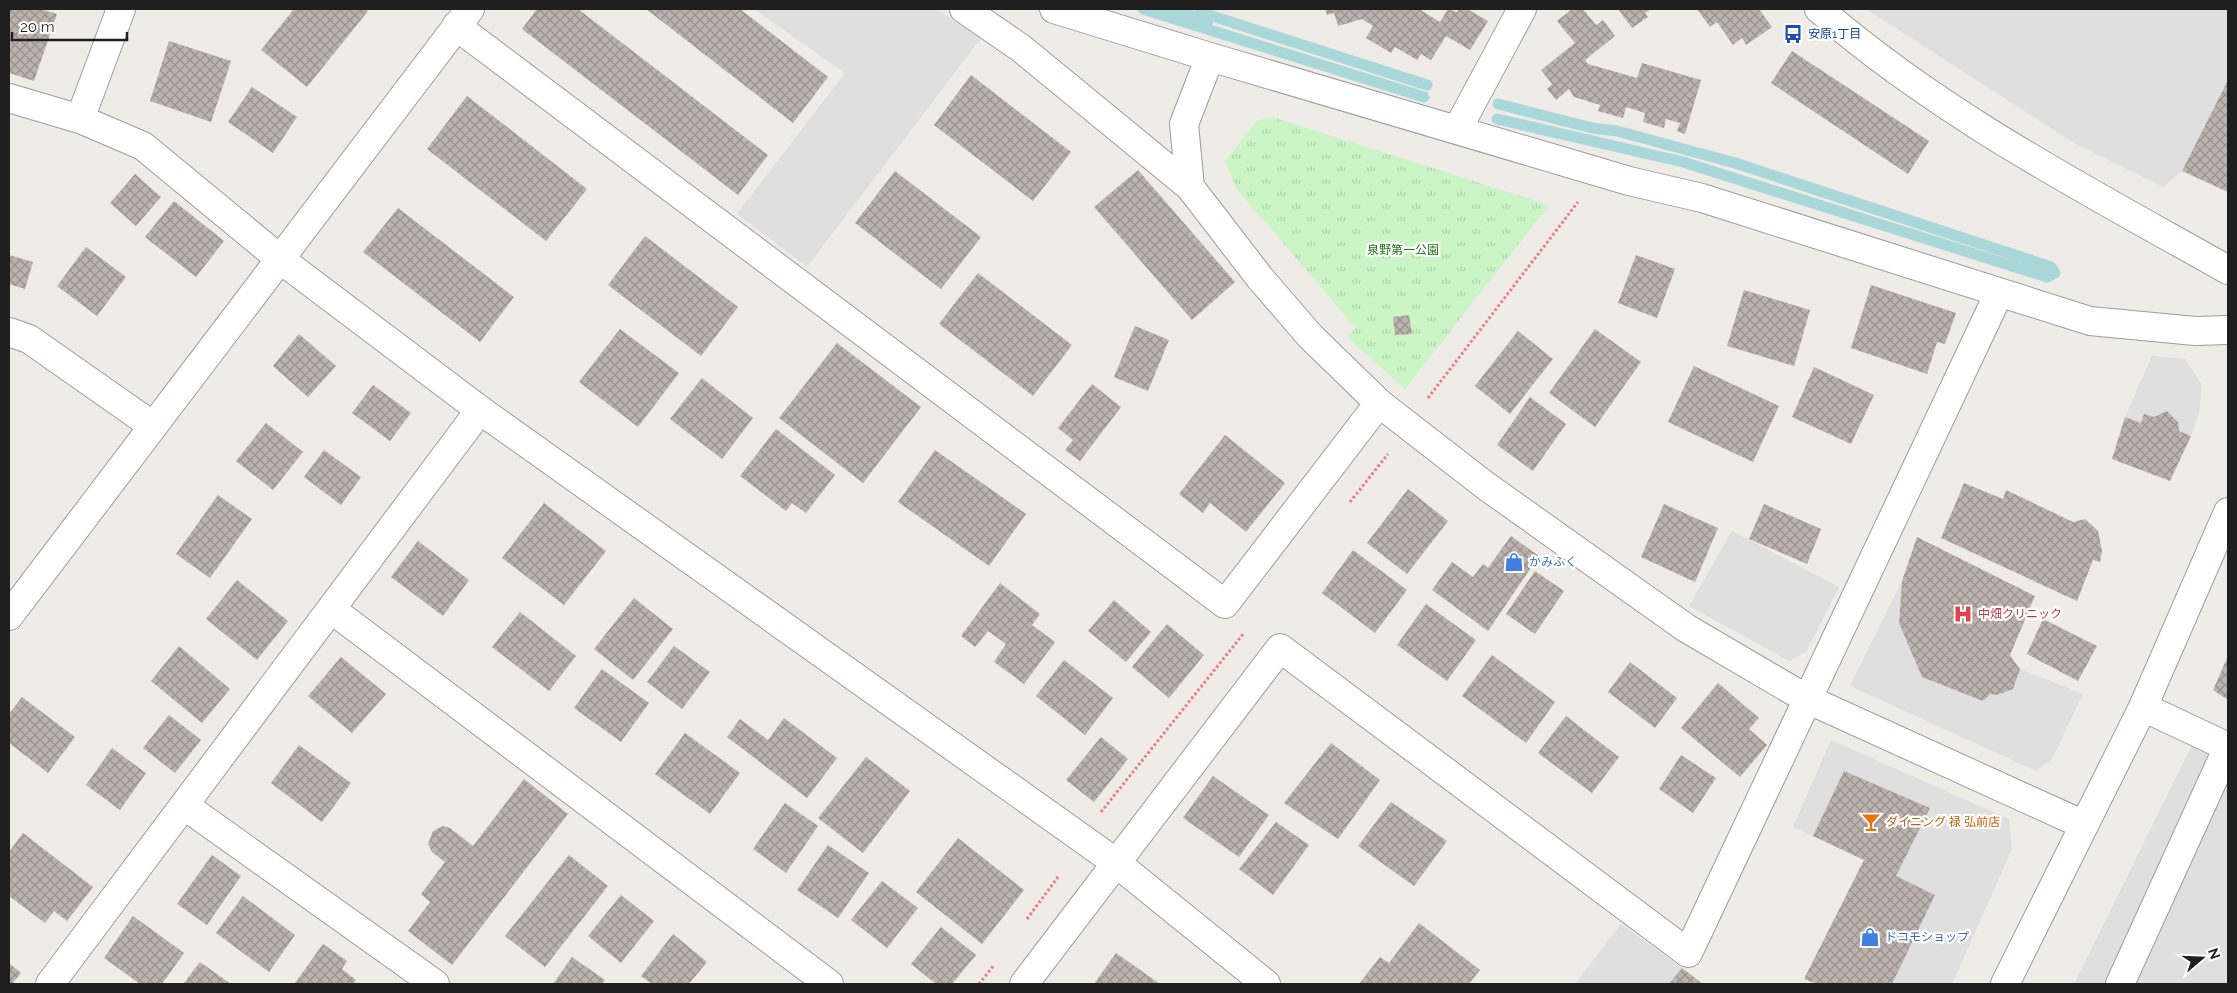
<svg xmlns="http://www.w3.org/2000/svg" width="2237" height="993" font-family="Raleway,'Noto Sans JP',sans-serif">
  <defs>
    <pattern id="park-tufts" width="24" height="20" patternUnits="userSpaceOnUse" patternTransform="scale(1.25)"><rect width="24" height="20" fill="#cbf5c7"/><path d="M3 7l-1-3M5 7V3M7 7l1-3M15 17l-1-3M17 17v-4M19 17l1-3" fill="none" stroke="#aed2aa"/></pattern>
    <pattern id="building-cross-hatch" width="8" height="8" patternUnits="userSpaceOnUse" patternTransform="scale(1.25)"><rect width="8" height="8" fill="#bcb3af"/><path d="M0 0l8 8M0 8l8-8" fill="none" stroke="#98918e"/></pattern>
  </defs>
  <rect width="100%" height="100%" fill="#efebe6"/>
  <path fill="url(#park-tufts)" d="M 1272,117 L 1549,205 L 1405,389 L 1347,337 L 1356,328 L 1236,188 L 1225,161 L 1257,121 Z"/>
  <path fill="#dfdfdf" d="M 754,9 L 936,9 L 981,38 L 807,267 L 737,214 L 845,73 Z
    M 1866,9 L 2228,9 L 2228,80 L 2182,171 L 2163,187 L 2074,143 Z
    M 2152,356 L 2185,359 L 2202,385 L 2199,412 L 2191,436 L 2179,431 L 2178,422 L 2167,411 L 2154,417 L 2144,414 L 2141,423 L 2125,417 Z
    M 1732,531 L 1839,587 L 1806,652 L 1789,661 L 1689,606 Z
    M 1902,581 L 1899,623 L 1923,677 L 1983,701 L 1990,694 L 1997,695 L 2013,689 L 2020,669 L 2083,694 L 2052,759 L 2036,771 L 1850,686 Z
    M 2198,733 L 2228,747 L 2228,984 L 2074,984 Z
    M 1831,740 L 2009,819 L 2012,849 L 1952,984 L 1892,984 L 1935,895 L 1896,876 L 1930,808 L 1845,771 L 1813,836 L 1793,827 Z
    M 1621,924 L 1682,968 L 1669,984 L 1575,984 Z"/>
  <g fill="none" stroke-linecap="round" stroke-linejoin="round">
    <path stroke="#aad7d9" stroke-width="11" d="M 1143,9 L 1424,97
      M 1170,9 L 1208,21
      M 1200,12 L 1427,85
      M 1498,104 L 1592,128 L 1617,131 L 1735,163 L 2051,267 L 2055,273
      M 1497,119 L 1683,162 L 2047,277 L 2055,273"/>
  </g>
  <path fill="url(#building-cross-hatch)" d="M 9,9 L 40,9 L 57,14 L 34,81 L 9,73 Z
    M 294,9 L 366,9 L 368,11 L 307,87 L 261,50 Z
    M 537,9 L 578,9 L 768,155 L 738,195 L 522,29 Z
    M 646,9 L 740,9 L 828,77 L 793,123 Z
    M 1325,9 L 1419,9 L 1440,22 L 1448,9 L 1457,12 L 1459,9 L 1467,9 L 1488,21 L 1470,50 L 1446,36 L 1431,60 L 1421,54 L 1417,60 L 1395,47 L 1391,53 L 1366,38 L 1373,26 L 1362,19 L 1338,26 L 1334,13 L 1327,15 Z
    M 1572,9 L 1583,9 L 1596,25 L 1603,20 L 1615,36 L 1585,60 L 1588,64 L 1637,78 L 1642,63 L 1701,80 L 1685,134 L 1677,131 L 1680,123 L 1666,119 L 1664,128 L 1643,122 L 1645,113 L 1626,107 L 1623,118 L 1598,111 L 1600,105 L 1574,97 L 1569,89 L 1556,100 L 1547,89 L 1552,84 L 1541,70 L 1575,43 L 1557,21 Z
    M 1618,9 L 1651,9 L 1645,13 L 1648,17 L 1632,28 Z
    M 1697,9 L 1759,9 L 1772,27 L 1746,45 L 1742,38 L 1733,45 L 1717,22 L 1710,27 Z
    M 169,41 L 231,61 L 211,122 L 150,101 Z
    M 1792,51 L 1929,141 L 1908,174 L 1771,83 Z
    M 971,75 L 1071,152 L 1033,201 L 934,125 Z
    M 2228,80 L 2228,192 L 2182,171 Z
    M 252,87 L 297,117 L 273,153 L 228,122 Z
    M 467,96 L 587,189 L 546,241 L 427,149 Z
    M 1138,170 L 1235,282 L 1192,320 L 1094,207 Z
    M 895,171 L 981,237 L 941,289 L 855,223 Z
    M 135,174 L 161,197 L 136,226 L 110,203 Z
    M 174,201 L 224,241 L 196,277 L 145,237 Z
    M 398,208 L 514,297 L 480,342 L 363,252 Z
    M 645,236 L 738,307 L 701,356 L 608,285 Z
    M 86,247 L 126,277 L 97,316 L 57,286 Z
    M 9,255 L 33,262 L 25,289 L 9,284 Z
    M 1636,255 L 1675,269 L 1657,318 L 1618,303 Z
    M 978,273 L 1072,345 L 1033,396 L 939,324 Z
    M 1871,285 L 1956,313 L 1945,344 L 1937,342 L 1927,374 L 1851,348 Z
    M 1744,290 L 1810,310 L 1794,366 L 1727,346 Z
    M 1409,315 L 1412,334 L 1395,335 L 1393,317 Z
    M 1135,326 L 1169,340 L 1148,391 L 1114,377 Z
    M 620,329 L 679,373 L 638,427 L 579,382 Z
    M 1595,329 L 1641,362 L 1595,427 L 1549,393 Z
    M 1518,331 L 1553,359 L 1510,414 L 1475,386 Z
    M 299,334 L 336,366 L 308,397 L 273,366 Z
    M 837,343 L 921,407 L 863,483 L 779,418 Z
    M 1694,366 L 1779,406 L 1753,462 L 1668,422 Z
    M 1814,367 L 1874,395 L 1851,444 L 1792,417 Z
    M 702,378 L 753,418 L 722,459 L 670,419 Z
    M 1092,384 L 1121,407 L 1080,461 L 1065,450 L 1073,440 L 1058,428 Z
    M 373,385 L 411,413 L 390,441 L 352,413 Z
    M 1530,397 L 1566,424 L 1533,471 L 1497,445 Z
    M 2167,411 L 2178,422 L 2179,431 L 2191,436 L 2170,481 L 2112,459 L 2125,417 L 2141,423 L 2144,414 L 2154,417 Z
    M 266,423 L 303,452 L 273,490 L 236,461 Z
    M 776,429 L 835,475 L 806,513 L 792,503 L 786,511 L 740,476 Z
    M 1225,435 L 1285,483 L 1246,532 L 1210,503 L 1203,513 L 1179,494 Z
    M 324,450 L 361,477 L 341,505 L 304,477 Z
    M 935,450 L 1026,514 L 989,566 L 898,502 Z
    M 1964,483 L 2003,499 L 2006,490 L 2073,522 L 2085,519 L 2098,531 L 2102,551 L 2100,562 L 2093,560 L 2077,601 L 1941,538 Z
    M 1408,489 L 1448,521 L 1407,574 L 1367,543 Z
    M 218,495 L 252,519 L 210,578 L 176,554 Z
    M 544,503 L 606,551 L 564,605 L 502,558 Z
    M 1664,504 L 1718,528 L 1695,582 L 1641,557 Z
    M 1764,504 L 1821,529 L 1807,564 L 1749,539 Z
    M 1511,536 L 1539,556 L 1488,631 L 1432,590 L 1452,562 L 1473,577 L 1483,564 L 1488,568 Z
    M 1917,537 L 2035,596 L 2010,655 L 2020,669 L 2013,689 L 1997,695 L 1990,694 L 1983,701 L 1922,677 L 1899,623 L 1902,581 Z
    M 418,541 L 469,580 L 443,616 L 391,577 Z
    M 1353,550 L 1407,590 L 1375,633 L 1322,593 Z
    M 1535,571 L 1564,591 L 1535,634 L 1506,614 Z
    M 237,580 L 288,621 L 257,660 L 206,619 Z
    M 1000,583 L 1040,614 L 1032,625 L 1055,642 L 1024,684 L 994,662 L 1006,644 L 988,631 L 975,647 L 961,636 Z
    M 634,598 L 673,629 L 633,680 L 594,649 Z
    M 1114,600 L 1151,632 L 1126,662 L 1088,631 Z
    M 1426,604 L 1476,640 L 1447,681 L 1397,645 Z
    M 520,612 L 576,656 L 549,691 L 492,647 Z
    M 2043,619 L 2097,646 L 2078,681 L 2027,654 Z
    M 1167,624 L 1204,655 L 1169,698 L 1132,667 Z
    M 179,646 L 230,689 L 202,723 L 151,681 Z
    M 674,646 L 710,672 L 682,709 L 647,682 Z
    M 1492,655 L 1555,702 L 1526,743 L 1462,696 Z
    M 2228,656 L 2228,700 L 2213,690 Z
    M 341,657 L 386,694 L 352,733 L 308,696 Z
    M 1064,660 L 1113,698 L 1085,735 L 1036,696 Z
    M 1630,662 L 1677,698 L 1655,728 L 1608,692 Z
    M 602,669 L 649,703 L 621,742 L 574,708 Z
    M 1718,683 L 1759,718 L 1749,729 L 1767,745 L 1740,777 L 1681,728 Z
    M 22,697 L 75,737 L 48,773 L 9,743 L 9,714 Z
    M 169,715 L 201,740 L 175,773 L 143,748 Z
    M 1566,716 L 1619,757 L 1592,793 L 1538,753 Z
    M 784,718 L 837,758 L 807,798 L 727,737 L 740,719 L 768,740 Z
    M 685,733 L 740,773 L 710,814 L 655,774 Z
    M 1101,737 L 1128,759 L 1094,802 L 1066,780 Z
    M 1331,743 L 1380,780 L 1338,839 L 1284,803 Z
    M 299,745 L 351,783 L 322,822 L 271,783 Z
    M 112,748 L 146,773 L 120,810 L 86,785 Z
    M 1681,755 L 1716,778 L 1693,813 L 1659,789 Z
    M 866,757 L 910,791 L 863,853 L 818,818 Z
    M 1844,771 L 1930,808 L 1896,876 L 1935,895 L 1892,984 L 1817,984 L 1804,979 L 1864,860 L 1813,836 Z
    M 1213,776 L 1269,815 L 1239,857 L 1183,818 Z
    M 524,779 L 568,814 L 452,965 L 408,931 L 430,902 L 421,894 L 445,862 L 432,852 L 428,844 L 433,831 L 443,826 L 450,828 L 473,846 Z
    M 1391,802 L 1447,841 L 1414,886 L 1358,846 Z
    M 785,803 L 818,826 L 786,873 L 753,849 Z
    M 1276,822 L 1309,845 L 1273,895 L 1239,869 Z
    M 23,833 L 93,887 L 67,921 L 54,911 L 45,923 L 9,896 L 9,852 Z
    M 958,838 L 1024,890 L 982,944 L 916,892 Z
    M 828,845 L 869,873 L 838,918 L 797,890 Z
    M 212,855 L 241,876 L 207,925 L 177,904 Z
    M 569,855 L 608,886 L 545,967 L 505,936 Z
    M 882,881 L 918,908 L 887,948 L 851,920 Z
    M 621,895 L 654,921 L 621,963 L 588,936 Z
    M 243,896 L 295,935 L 269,972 L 216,933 Z
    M 133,916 L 184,953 L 162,984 L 140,984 L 104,958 Z
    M 1419,923 L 1480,970 L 1469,984 L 1359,984 L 1380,957 L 1389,963 Z
    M 941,927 L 976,955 L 952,984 L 936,984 L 911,964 Z
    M 673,934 L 707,962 L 689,984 L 652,984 L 641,976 Z
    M 323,944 L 347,961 L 342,969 L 356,980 L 353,984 L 295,983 Z
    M 1116,953 L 1160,984 L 1094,984 Z
    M 572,957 L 605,980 L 602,984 L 553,984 Z
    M 200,962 L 231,984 L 183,984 Z
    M 9,963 L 21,973 L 12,984 L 9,984 Z
    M 1682,968 L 1703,984 L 1669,984 Z"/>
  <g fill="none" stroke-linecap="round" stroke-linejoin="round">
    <g stroke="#9c9c9c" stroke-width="30">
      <path id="minor" d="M 964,9 L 1022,49 L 1190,187
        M 1054,9 L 1210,57 L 1629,181 L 1702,198 L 2090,321 L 2195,331 L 2228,330
        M 1819,9 C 1941,115 2088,191 2228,270
        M 456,26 L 1225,604 L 1379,403
        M 1210,57 L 1184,124 L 1190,187 L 1260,278 L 1310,336 L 1379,403 L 1486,486 L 1686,628 L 1807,699 L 2084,825
        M 9,98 L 80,119 L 143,146 L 280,259 L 480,410 L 1115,862 L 1266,984
        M 80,119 L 121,9
        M 1457,130 L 1522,9
        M 9,332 L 29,339 L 153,426
        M 331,609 L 829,984
        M 9,616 L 470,9
        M 185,806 L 435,984
        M 50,984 L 480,410
        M 1024,984 L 1280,648 L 1688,953 L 1999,293
        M 2005,984 L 2143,707 L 2228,512
        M 2120,984 L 2228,747 L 2143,707"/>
    </g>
    <path stroke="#ef7880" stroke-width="3" stroke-dasharray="2.5 2.5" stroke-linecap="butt" d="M 1428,398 L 1578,202
      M 1350,502 L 1388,454
      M 1101,812 L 1244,633
      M 1027,919 L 1058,877
      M 979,984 L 994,965"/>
    <use href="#minor" stroke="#fff" stroke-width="28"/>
  </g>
  <defs>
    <g id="bus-bare" transform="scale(1.5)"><path d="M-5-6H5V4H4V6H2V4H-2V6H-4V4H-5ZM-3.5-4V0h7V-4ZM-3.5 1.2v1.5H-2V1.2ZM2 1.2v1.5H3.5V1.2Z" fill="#1a4fb4" stroke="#fff" stroke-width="2.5" paint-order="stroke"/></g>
    <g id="shop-bare" transform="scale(1.5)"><path d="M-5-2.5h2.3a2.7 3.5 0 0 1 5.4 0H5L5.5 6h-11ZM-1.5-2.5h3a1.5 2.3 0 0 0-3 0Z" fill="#3f7fe0" stroke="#fff" stroke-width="2.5" paint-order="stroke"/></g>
    <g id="hospital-bare" transform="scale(1.5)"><path d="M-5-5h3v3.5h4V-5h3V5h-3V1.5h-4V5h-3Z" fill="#e0444e" stroke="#fff" stroke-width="2.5" paint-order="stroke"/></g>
    <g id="bar-bare" transform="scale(1.5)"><path d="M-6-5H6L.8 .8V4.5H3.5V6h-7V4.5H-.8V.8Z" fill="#e8710a" stroke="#fff" stroke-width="2.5" paint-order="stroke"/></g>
  </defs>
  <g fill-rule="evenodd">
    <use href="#bus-bare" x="1793" y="34"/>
    <use href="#shop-bare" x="1514" y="562"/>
    <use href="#hospital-bare" x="1963" y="614"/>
    <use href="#bar-bare" x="1871" y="822"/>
    <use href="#shop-bare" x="1870" y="937"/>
  </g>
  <g text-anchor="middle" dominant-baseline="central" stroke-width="4.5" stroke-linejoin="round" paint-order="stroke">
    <g font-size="12" fill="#164399" stroke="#fff" text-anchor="start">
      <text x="1808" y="34">安原1丁目</text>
    </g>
    <g font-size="12" fill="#1d7615" stroke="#fff">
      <text x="1403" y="250">泉野第一公園</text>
    </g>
    <g font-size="12" fill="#366cbe" stroke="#fff" text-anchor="start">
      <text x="1529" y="562">かみふく</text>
      <text x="1885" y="937">ドコモショップ</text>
    </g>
    <g font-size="12" fill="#be3a42" stroke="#fff" text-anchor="start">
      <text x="1978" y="614">中畑クリニック</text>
    </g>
    <g font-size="12" fill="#c56008" stroke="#fff" text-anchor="start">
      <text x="1886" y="822">ダイニング 禄 弘前店</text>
    </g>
  </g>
  <rect width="2237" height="993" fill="none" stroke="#1f1f1f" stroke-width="20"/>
  <g transform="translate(2202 958) rotate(71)" stroke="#ffffff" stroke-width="4" paint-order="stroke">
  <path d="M0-4L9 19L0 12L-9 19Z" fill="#1f1f1f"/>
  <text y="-8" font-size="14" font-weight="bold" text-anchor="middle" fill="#1f1f1f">N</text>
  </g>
  <path d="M12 32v8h115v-8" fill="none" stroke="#1f1f1f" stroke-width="2.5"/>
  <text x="20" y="32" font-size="15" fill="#1f1f1f" stroke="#ffffff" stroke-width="4" paint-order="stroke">20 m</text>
</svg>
